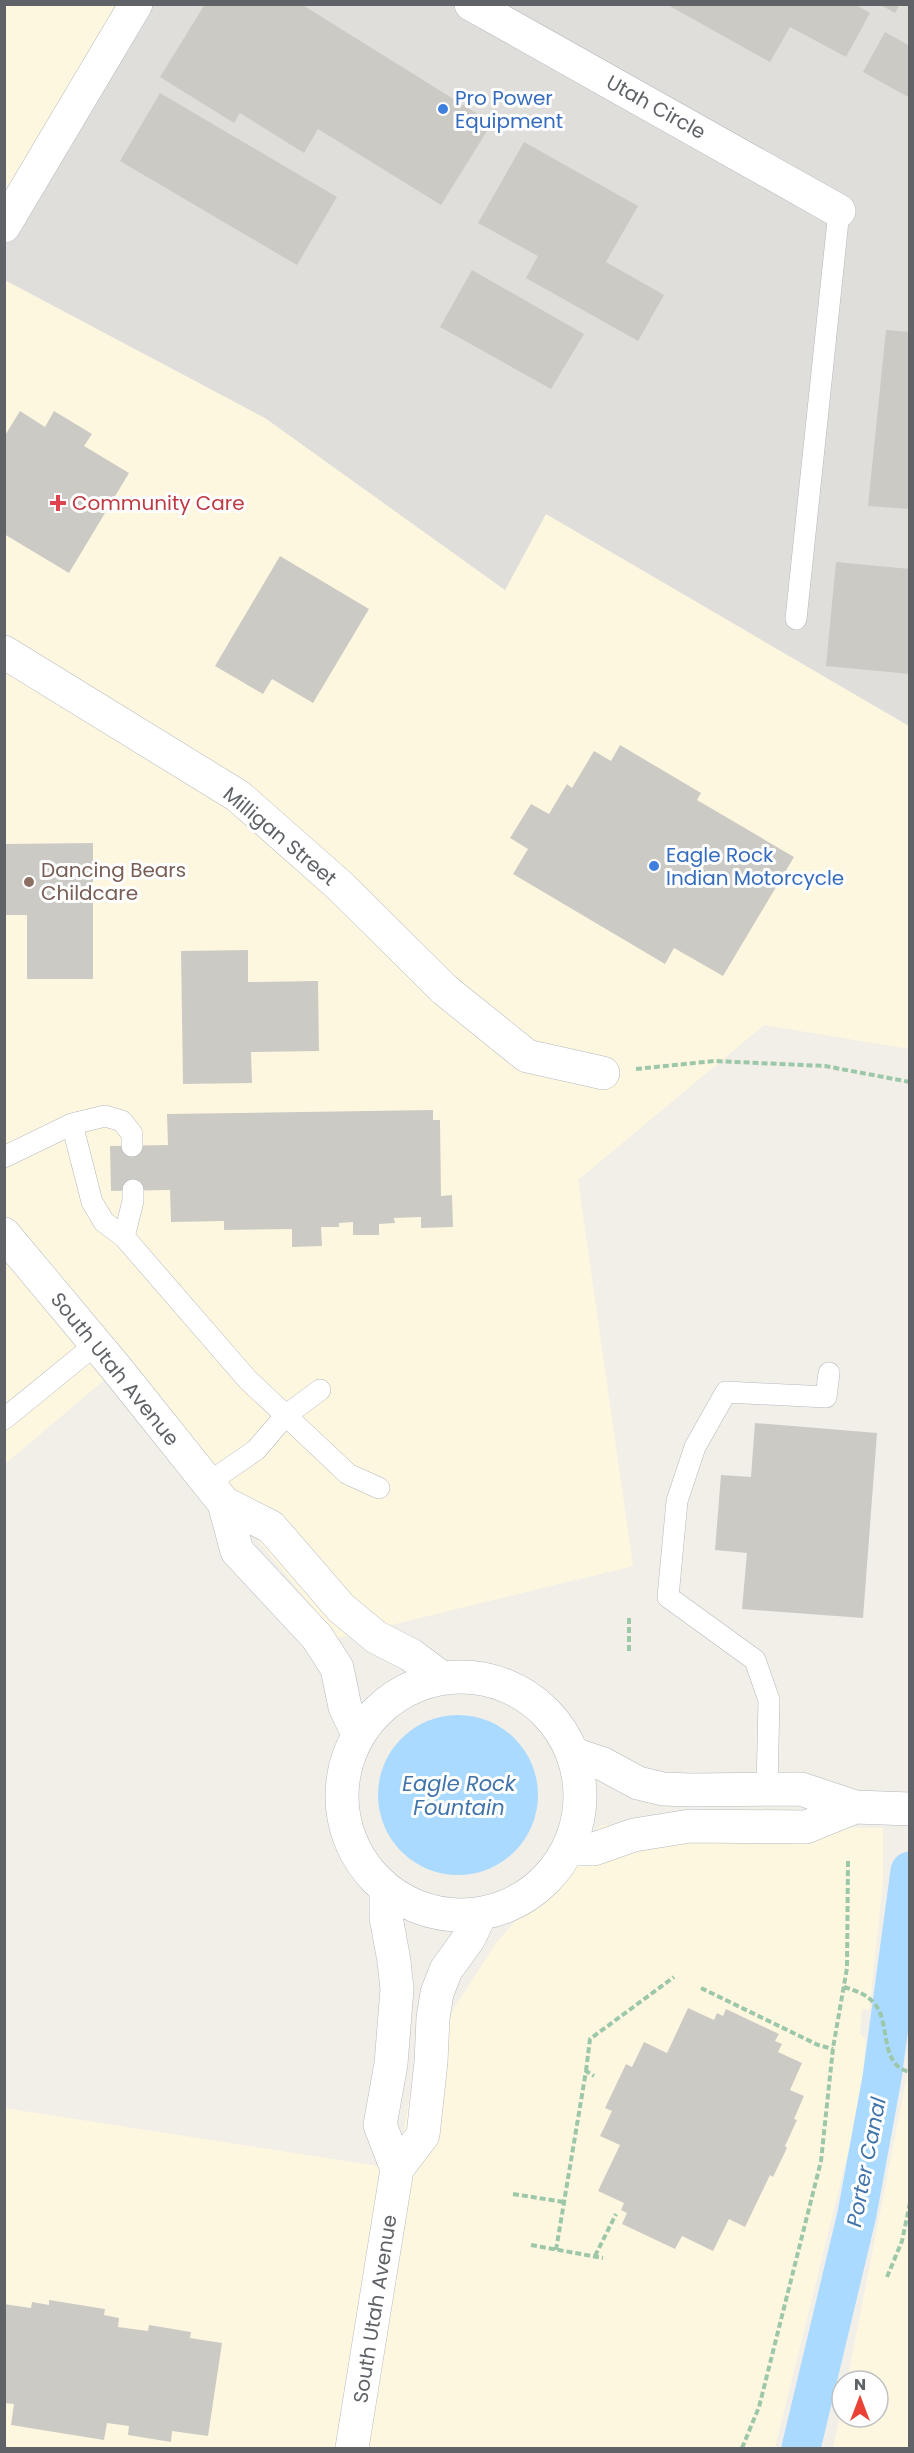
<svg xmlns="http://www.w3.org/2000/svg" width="914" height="2453" font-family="Poppins,sans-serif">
  <rect width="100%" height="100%" fill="#f1efe8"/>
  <path fill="#fef7e0" d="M 5,5 L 136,5 L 5,226 Z
    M 4,280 L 265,418 L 505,590 L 546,514 L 909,726 L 909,1049 L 764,1025 L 578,1180 L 633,1566 L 338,1638 L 117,1369 L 5,1464 Z
    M 601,1825 L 883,1828 L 883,1881 L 859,2108 L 775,2448 L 5,2448 L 4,2108 L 397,2169 L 414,2071 L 496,1943 Z
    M 909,2066 L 909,2448 L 833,2448 L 842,2407 L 842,2417 L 878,2417 L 878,2381 L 847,2381 Z"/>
  <path fill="#e0deda" d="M 136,5 L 909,5 L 909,726 L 546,514 L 505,590 L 265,418 L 5,280 L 5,226 Z"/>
  <path fill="#aadaff" d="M378 1795a80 80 0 1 1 160 0a80 80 0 1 1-160 0Z"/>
  <path fill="#f1efe8" d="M 862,2009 L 870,2010 L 879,2023 L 897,2023 L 910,2034 L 910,2060 L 896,2057 L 887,2044 L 877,2046 L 870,2044 L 860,2034 Z"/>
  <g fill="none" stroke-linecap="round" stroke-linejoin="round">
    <path stroke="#aadaff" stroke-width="39" d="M 801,2448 L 857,2214 L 882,2078 L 910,1871"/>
  </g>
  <path fill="#cccac5" d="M 205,4 L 301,4 L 492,123 L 441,205 L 318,129 L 304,153 L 240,113 L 234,123 L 160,77 Z
    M 666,4 L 854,4 L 870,13 L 846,57 L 790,27 L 770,62 Z
    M 879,4 L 900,4 L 895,13 Z
    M 885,32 L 910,46 L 910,98 L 863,72 Z
    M 160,93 L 337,197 L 297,265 L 120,161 Z
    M 524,142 L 638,206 L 606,262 L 664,295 L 638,341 L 526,278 L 538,256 L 478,223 Z
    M 472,270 L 584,334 L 551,389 L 440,327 Z
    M 886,330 L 910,332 L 910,509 L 868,506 Z
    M 20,411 L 45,427 L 54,411 L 92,434 L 84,446 L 129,473 L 69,573 L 4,534 L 4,437 Z
    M 280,556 L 369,609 L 313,703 L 272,679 L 263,694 L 215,666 Z
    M 836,562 L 910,569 L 910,674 L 826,666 Z
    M 620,745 L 701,793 L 697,800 L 794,857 L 723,976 L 674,948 L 665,964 L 513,874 L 528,849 L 510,838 L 531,804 L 549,814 L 567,784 L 572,788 L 594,751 L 611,761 Z
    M 93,843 L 93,979 L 27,979 L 27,915 L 4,915 L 4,844 Z
    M 248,950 L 248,982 L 318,981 L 319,1051 L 251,1052 L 252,1083 L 183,1084 L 181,951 Z
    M 433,1110 L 433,1120 L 440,1120 L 441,1196 L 452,1195 L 453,1227 L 421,1228 L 421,1217 L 394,1218 L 395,1223 L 379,1224 L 379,1235 L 353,1235 L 353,1222 L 339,1223 L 339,1227 L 321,1227 L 322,1246 L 292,1247 L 292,1229 L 224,1230 L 224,1221 L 171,1222 L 170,1190 L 111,1191 L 110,1146 L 168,1145 L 167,1114 Z
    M 755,1423 L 877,1433 L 863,1618 L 742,1609 L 747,1553 L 715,1550 L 721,1475 L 751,1477 Z
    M 688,2008 L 714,2020 L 717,2013 L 723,2016 L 726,2009 L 779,2034 L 775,2041 L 782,2044 L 778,2052 L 802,2063 L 790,2090 L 804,2096 L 794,2119 L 797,2120 L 785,2146 L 787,2148 L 773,2177 L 770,2175 L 745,2227 L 729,2219 L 713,2251 L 682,2236 L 675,2249 L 622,2224 L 627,2213 L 621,2210 L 624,2203 L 598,2191 L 620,2145 L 600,2136 L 612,2111 L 605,2108 L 626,2064 L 632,2067 L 644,2042 L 667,2053 Z
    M 49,2300 L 105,2309 L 104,2315 L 119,2318 L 118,2327 L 148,2331 L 149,2325 L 191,2332 L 190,2338 L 222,2343 L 208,2436 L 172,2431 L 171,2442 L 128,2435 L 129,2426 L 107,2423 L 104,2440 L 11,2425 L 14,2404 L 4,2403 L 4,2304 L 31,2308 L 32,2302 L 49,2305 Z"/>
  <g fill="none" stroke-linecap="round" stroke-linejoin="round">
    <g stroke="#b5b8bc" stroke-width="22">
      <path id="lane" d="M 796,619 L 839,211
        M 72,1124 L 92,1202 L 104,1222 L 124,1237 L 248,1380 L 348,1474 L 379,1488
        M 4,1157 L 72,1124 L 105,1116 L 122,1121 L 132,1134 L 132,1146
        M 124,1237 L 133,1201 L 133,1190
        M 4,1419 L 96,1344
        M 208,1483 L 256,1450 L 285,1416 L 320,1390
        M 767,1789 L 769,1700 L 755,1660 L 668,1597 L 677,1501 L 695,1447 L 726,1392 L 826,1397 L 829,1373"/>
    </g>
    <g stroke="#b5b8bc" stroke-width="34">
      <path id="street" d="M 471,4 L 839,211
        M 4,652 L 238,796 L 339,885 L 445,990 L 527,1056 L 603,1073
        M 573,1754 L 603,1764 L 638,1783 L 663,1789 L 691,1790 L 801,1789 L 855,1807 L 910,1809
        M 568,1849 L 594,1849 L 634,1835 L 690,1826 L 806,1827 L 855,1807"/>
    </g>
    <g stroke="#b6babf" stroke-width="34">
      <path id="secondary" d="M 4,226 L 136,4
        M 4,1234 L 116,1368 L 224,1503 L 271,1527 L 341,1608 L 376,1637 L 411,1655 L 442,1678
        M 224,1503 L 237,1551 L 317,1637 L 337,1668 L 345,1707 L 358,1734
        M342 1796a119 119 0 1 1 238 0a119 119 0 1 1-238 0Z
        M 386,1889 L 386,1917 L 394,1961 L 397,1989 L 391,2064 L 380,2125 L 397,2169
        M 352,2448 L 397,2169 L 423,2135 L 431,2062 L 433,2018 L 437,1993 L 446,1970 L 469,1938 L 481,1913"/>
    </g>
    <path stroke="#9cc7a9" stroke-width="4" stroke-dasharray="6 3" stroke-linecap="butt" d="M 636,1069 L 714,1061 L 825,1066 L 910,1082
      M 629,1618 L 629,1652
      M 844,1987 C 857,1991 869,1995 877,2007 C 890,2027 880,2066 910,2072
      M 701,1988 L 818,2045 L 833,2049
      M 586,2071 L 590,2039 L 674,1977
      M 513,2194 L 564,2202
      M 531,2245 L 603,2258
      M 556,2250 L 586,2071 L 594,2076
      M 595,2256 L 616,2214
      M 887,2277 L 902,2241 L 910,2203
      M 742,2448 L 759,2407 L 821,2161 L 833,2048 L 847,1968 L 848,1859"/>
    <use href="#lane" stroke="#fff" stroke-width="21"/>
    <use href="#street" stroke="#fff" stroke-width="33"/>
    <use href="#secondary" stroke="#fff" stroke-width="33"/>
  </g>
  <g fill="#3f7fe0" stroke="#fff" stroke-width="2">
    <circle cx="443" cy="109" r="6"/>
    <circle cx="654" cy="866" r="6"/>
  </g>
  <path fill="#e0444e" stroke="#fff" stroke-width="2" d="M55 494h6v6h6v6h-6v6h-6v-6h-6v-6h6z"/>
  <circle fill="#8d6e63" stroke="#fff" stroke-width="2" cx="29" cy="882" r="6"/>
  <g text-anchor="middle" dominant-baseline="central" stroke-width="6" stroke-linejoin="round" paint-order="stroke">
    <g font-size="20" fill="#366cbe" stroke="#fff" text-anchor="start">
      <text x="455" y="98">Pro Power<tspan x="455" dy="23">Equipment</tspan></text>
      <text x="666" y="855">Eagle Rock<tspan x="666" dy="23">Indian Motorcycle</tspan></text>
    </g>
    <g font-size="20" fill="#5f6368" stroke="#fff">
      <text transform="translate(656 107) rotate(29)">Utah Circle</text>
      <text transform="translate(280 836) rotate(40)">Milligan Street</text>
      <text transform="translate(115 1369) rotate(51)">South Utah Avenue</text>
      <text transform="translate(375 2309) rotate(-81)">South Utah Avenue</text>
    </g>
    <g font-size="20" fill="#be3a42" stroke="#fff" text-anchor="start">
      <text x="72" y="503">Community Care</text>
    </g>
    <g font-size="20" fill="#785e54" stroke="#fff" text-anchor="start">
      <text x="41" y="870">Dancing Bears<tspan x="41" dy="23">Childcare</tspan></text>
    </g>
    <g font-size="21" font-style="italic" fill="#4174aa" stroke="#fff">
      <text x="459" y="1783">Eagle Rock<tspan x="459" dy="24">Fountain</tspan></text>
      <text transform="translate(866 2162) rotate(-79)">Porter Canal</text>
    </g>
  </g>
  <rect width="914" height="2453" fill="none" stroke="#5f6368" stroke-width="12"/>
  <g transform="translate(860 2399)"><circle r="28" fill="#ffffff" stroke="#bfc1c3" stroke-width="1.5"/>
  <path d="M0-4.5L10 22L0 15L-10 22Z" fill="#ea4335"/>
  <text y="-9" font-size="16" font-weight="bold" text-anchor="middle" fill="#5f6368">N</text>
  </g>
</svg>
